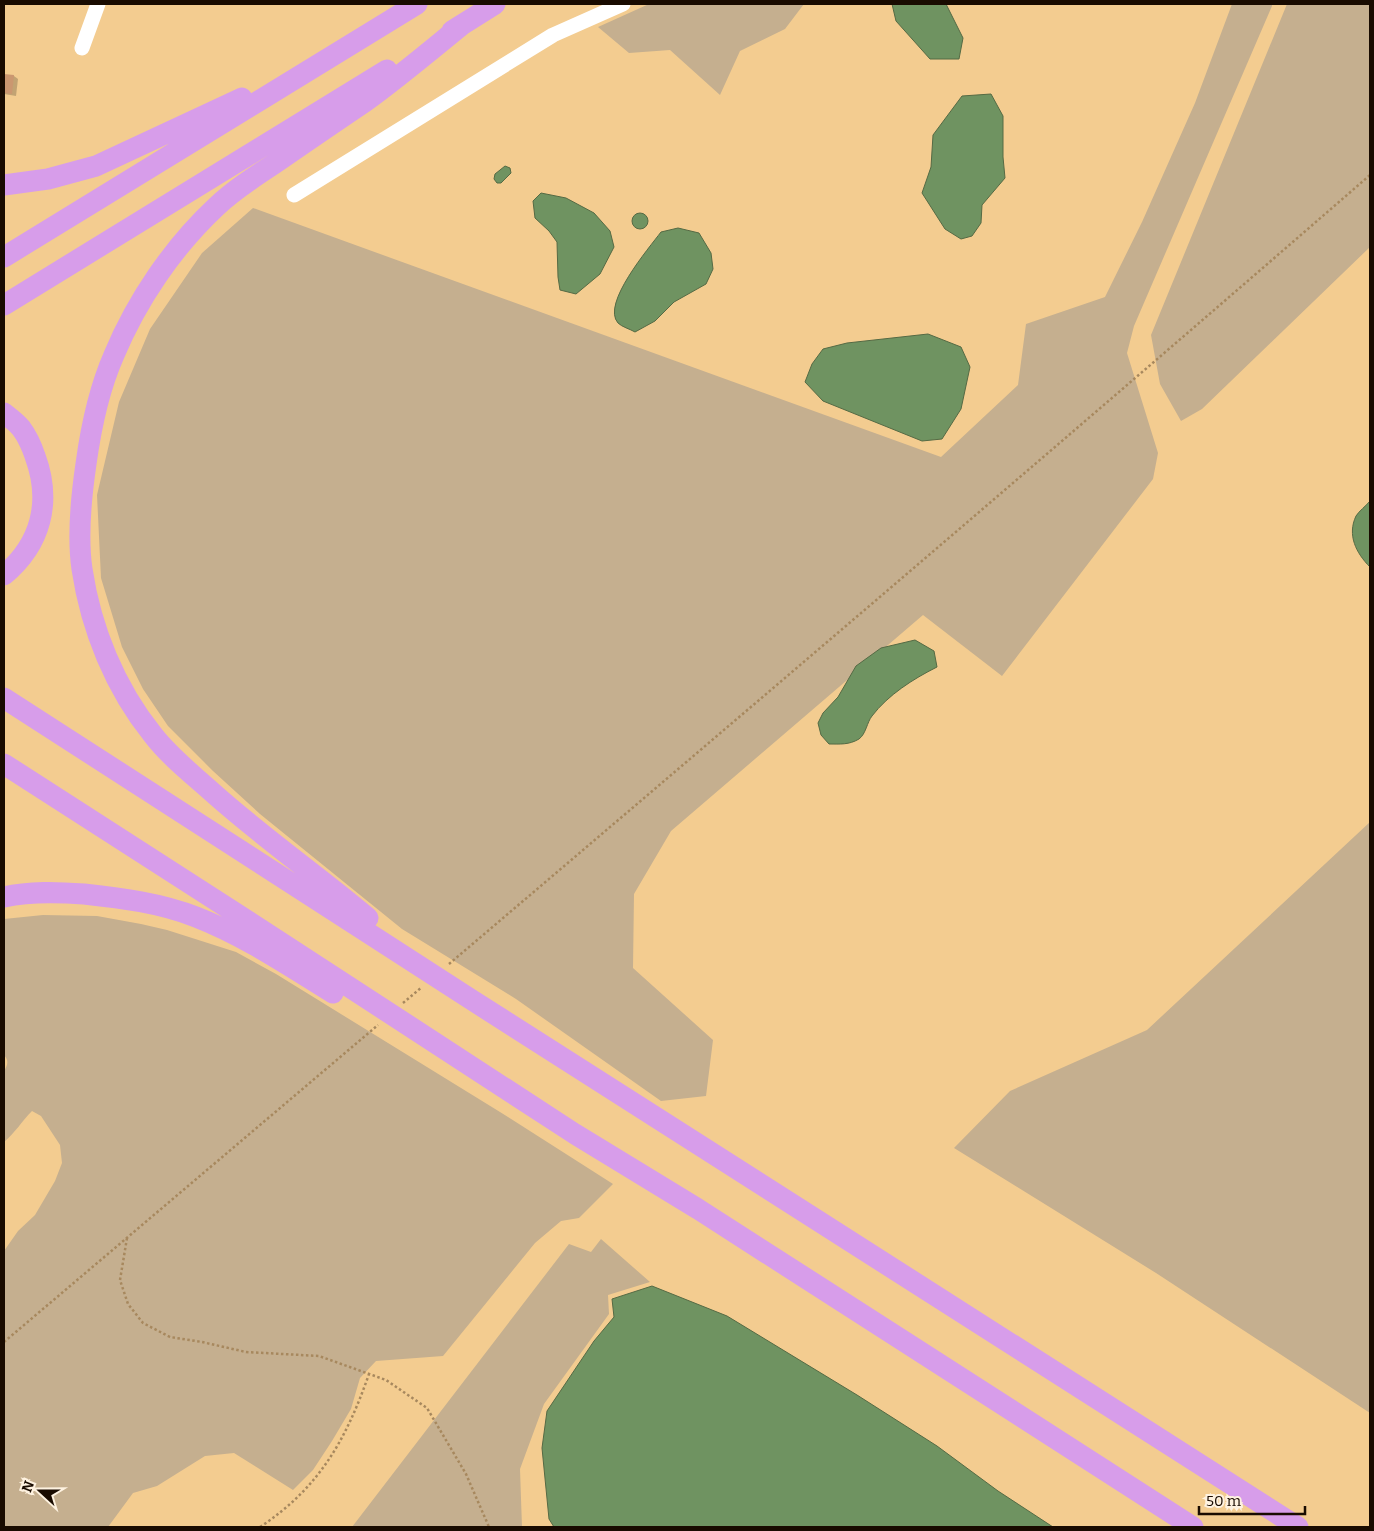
<svg xmlns="http://www.w3.org/2000/svg" width="1374" height="1531" font-family="Bitter,serif">
  <rect width="100%" height="100%" fill="#f3cc90"/>
  <path fill="#c5af8f" d="M 649,4 L 804,4 L 785,29 L 740,51 L 720,95 L 670,50 L 629,53 L 598,27 Z
    M 1232,4 L 1272,4 L 1272,6 L 1134,326 L 1127,353 L 1158,453 L 1153,479 L 1002,676 L 923,615 L 671,831 L 634,894 L 633,968 L 713,1040 L 706,1096 L 661,1101 L 516,999 L 402,929 L 260,814 L 213,771 L 168,726 L 143,689 L 122,647 L 101,578 L 97,495 L 119,402 L 150,329 L 202,253 L 253,208 L 941,457 L 1018,385 L 1026,324 L 1105,297 L 1142,222 L 1195,103 Z
    M 1287,4 L 1370,4 L 1370,247 L 1202,409 L 1181,421 L 1160,384 L 1151,335 Z
    M 1370,822 L 1370,1413 L 1156,1273 L 954,1148 L 1010,1091 L 1147,1030 Z
    M 43,915 L 97,916 L 141,924 L 167,930 L 236,952 L 276,974 L 500,1112 L 613,1184 L 579,1218 L 561,1221 L 535,1243 L 443,1356 L 376,1361 L 360,1378 L 351,1409 L 332,1441 L 313,1470 L 293,1490 L 234,1453 L 205,1456 L 157,1486 L 133,1493 L 108,1527 L 4,1527 L 4,1251 L 18,1231 L 35,1215 L 55,1181 L 62,1163 L 60,1145 L 41,1116 L 32,1111 C 22,1121 15,1133 4,1142 L 4,1071 C 8,1064 9,1061 4,1055 L 4,919 Z
    M 601,1239 L 650,1282 L 608,1295 L 609,1314 L 544,1404 L 520,1469 L 522,1527 L 352,1527 L 569,1244 L 591,1252 Z"/>
  <path fill="#6f9361" stroke="#556a44" d="M 892,4 L 946,4 L 963,38 L 959,59 L 930,59 L 896,21 Z
    M 991,94 L 1003,116 L 1003,157 L 1005,178 L 982,205 L 981,223 L 972,236 L 961,239 L 945,229 L 922,193 L 931,167 L 933,135 L 962,96 Z
    M 505,166 L 510,168 L 511,173 L 501,183 L 497,183 L 494,179 L 495,174 Z
    M 541,193 L 566,198 L 594,213 L 610,231 L 614,247 L 600,274 L 576,294 L 560,290 L 558,277 L 557,242 L 549,231 L 535,218 L 533,201 Z
    M632 221a8 8 0 1 1 16 0a8 8 0 1 1-16 0Z
    M 678,228 L 699,233 L 711,253 L 713,269 L 706,284 L 674,302 L 655,321 L 635,332 C 630,329 622,327 618,323 C 601,304 649,248 661,232 Z
    M 928,334 L 961,347 L 970,367 L 961,409 L 942,439 L 922,441 L 823,401 L 805,382 L 812,364 L 823,349 L 847,343 Z
    M 1370,501 L 1370,567 C 1356,553 1347,535 1356,516 C 1359,511 1366,506 1370,501 Z
    M 915,640 L 934,651 L 937,667 C 913,679 888,695 872,716 C 867,722 866,734 859,739 C 849,745 840,744 829,744 L 821,735 L 818,723 L 823,713 L 838,697 L 856,666 L 881,648 Z
    M 652,1286 L 727,1316 L 857,1395 L 937,1446 L 998,1491 L 1053,1527 L 554,1527 L 549,1519 L 542,1448 L 547,1411 L 594,1341 L 614,1317 L 612,1299 Z"/>
  <path fill="#0003" d="M 4,75 L 14,76 L 18,79 L 16,96 L 4,94 Z"/>
  <path fill="#cb9770" d="M 4,74 L 14,75 L 12,94 L 4,93 Z"/>
  <g fill="none" stroke-linecap="round" stroke-linejoin="round">
    <path stroke="#a7885e" stroke-width="2.5" stroke-dasharray="2.5 2.5" stroke-linecap="butt" d="M 449,964 C 757,702 1065,440 1370,175
      M 403,1003 L 422,987
      M 127,1238 L 120,1280 L 128,1304 L 143,1323 L 170,1337 L 202,1342 L 246,1352 L 319,1356 L 386,1380 L 427,1408 L 466,1474 L 489,1527
      M 4,1342 L 378,1025
      M 260,1527 C 319,1488 346,1440 369,1374"/>
    <path stroke="#fff" stroke-width="15" d="M 82,48 L 98,4
      M 294,195 L 553,35 L 623,4"/>
    <path stroke="#d79dea" stroke-width="21" d="M 452,31 L 495,4
      M 4,185 L 48,179 L 96,166 L 242,98
      M 4,257 L 417,4
      M 4,305 L 387,70
      M 4,413 C 9,417 16,422 21,428 C 27,436 32,447 35,456 C 52,502 41,544 4,575
      M 4,698 L 472,1000 L 1298,1527
      M 4,764 L 248,921 L 575,1134 L 698,1209 L 1193,1527
      M 4,897 C 30,891 57,892 84,894 C 121,898 161,903 196,917 C 245,936 289,966 333,993
      M 368,918 C 317,875 262,837 212,792 C 192,774 170,757 153,735 C 115,688 91,629 82,569 C 77,535 81,498 86,464 C 91,427 99,389 114,355 C 137,300 173,247 217,206 C 234,190 254,177 274,164 C 304,143 335,122 366,101 C 399,77 431,50 463,24"/>
  </g>
  <rect width="1374" height="1531" fill="none" stroke="#190b00" stroke-width="10"/>
  <g transform="translate(40 1491) rotate(291)" stroke="#fef2e0" stroke-width="4" paint-order="stroke">
  <path d="M0-4L9 19L0 12L-9 19Z" fill="#190b00"/>
  <text y="-8" font-size="14" font-weight="bold" text-anchor="middle" fill="#190b00">N</text>
  </g>
  <path d="M1199 1506v8h106v-8" fill="none" stroke="#190b00" stroke-width="2.5"/>
  <text x="1206" y="1506" font-size="15" fill="#190b00" stroke="#fef2e0" stroke-width="4" paint-order="stroke">50 m</text>
</svg>
